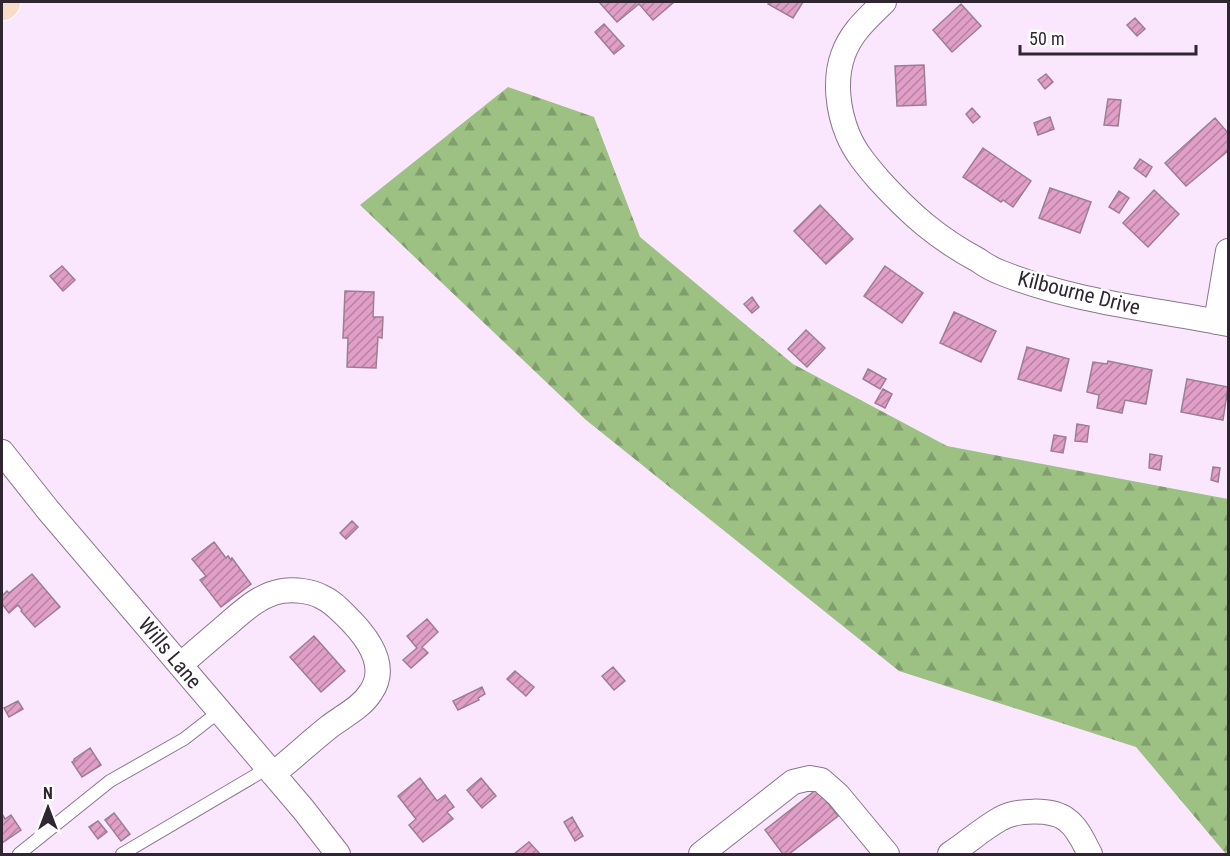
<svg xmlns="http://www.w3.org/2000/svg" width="1230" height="856" font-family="'Roboto Condensed',sans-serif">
  <defs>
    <pattern id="forest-firs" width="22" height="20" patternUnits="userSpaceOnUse" patternTransform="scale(1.5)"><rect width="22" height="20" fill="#9cc183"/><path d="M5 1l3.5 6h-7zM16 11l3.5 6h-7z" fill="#809d6c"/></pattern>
    <pattern id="building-hatch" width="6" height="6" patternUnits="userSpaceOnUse" patternTransform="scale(1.5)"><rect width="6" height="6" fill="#e19fc8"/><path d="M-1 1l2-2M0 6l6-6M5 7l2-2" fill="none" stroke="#b781a3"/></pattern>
  </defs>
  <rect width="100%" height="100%" fill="#fae7fe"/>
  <path fill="url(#forest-firs)" d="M 508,87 L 594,117 L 640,237 L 793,364 L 947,446 L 1228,499 L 1228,854 L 1226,854 L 1136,747 L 899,671 L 586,420 L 360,205 Z"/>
  <path fill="url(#building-hatch)" stroke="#9d7e91" stroke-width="1.5" d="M 599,2 L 672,2 L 673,3 L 653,20 L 639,4 L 617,22 Z
    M 769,2 L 803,2 L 793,18 L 768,4 Z
    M 961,4 L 981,26 L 952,52 L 933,30 Z
    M 1135,18 L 1145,29 L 1137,36 L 1127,25 Z
    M 604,24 L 624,46 L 614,54 L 595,32 Z
    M 924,65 L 926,105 L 897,106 L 895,66 Z
    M 1046,74 L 1053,82 L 1045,89 L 1038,80 Z
    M 1108,99 L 1121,100 L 1118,126 L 1104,125 Z
    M 972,108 L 980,117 L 973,123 L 966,114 Z
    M 1050,117 L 1054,129 L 1038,135 L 1034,123 Z
    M 1215,118 L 1228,133 L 1228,151 L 1186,186 L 1165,163 Z
    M 983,148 L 1031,181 L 1013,207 L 1003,200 L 1001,202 L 963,177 Z
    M 1140,159 L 1152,167 L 1146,177 L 1134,168 Z
    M 1050,188 L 1091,202 L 1080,233 L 1039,218 Z
    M 1154,190 L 1179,214 L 1148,247 L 1123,223 Z
    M 1119,191 L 1129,198 L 1119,213 L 1109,207 Z
    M 820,205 L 853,239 L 826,264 L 794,231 Z
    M 62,266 L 75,280 L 63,291 L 50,276 Z
    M 885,266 L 923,293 L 902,323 L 864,296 Z
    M 345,291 L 374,292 L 373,317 L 383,317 L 382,338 L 378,337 L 376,368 L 347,367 L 348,338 L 343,338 Z
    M 752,297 L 759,307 L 752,313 L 744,304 Z
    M 954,312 L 996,331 L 981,362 L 940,343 Z
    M 806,330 L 825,348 L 807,367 L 788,349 Z
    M 1027,347 L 1069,359 L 1061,391 L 1018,379 Z
    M 1108,361 L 1152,370 L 1146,404 L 1125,400 L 1122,413 L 1097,408 L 1099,395 L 1087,392 L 1093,362 L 1107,364 Z
    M 868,369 L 886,379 L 880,389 L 863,379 Z
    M 1187,379 L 1228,387 L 1223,420 L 1181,412 Z
    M 883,389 L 892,394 L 885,408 L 875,403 Z
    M 1077,424 L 1089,426 L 1087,442 L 1075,441 Z
    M 1054,435 L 1066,437 L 1063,453 L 1051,451 Z
    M 1150,454 L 1162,456 L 1160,470 L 1149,468 Z
    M 1213,467 L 1220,468 L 1218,482 L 1211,480 Z
    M 352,521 L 358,527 L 346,539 L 340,533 Z
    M 214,542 L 226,558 L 228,556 L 231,560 L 232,558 L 251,584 L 221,607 L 200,580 L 206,576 L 192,559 Z
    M 32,574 L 60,607 L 35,627 L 21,611 L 22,610 L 18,605 L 9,613 L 2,604 L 2,596 L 7,591 L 9,593 Z
    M 427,619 L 438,632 L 422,647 L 428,653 L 411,668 L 403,660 L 417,648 L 407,636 Z
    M 314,636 L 345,671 L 321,692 L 290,657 Z
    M 613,667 L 625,681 L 614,690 L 602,676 Z
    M 515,671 L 534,687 L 526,696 L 507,679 Z
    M 482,687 L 485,694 L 478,698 L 479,700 L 458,710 L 453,701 Z
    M 18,701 L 23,709 L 9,717 L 4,708 Z
    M 90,748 L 101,765 L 82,777 L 72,762 L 75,760 L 74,759 Z
    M 420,778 L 437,801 L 445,795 L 454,807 L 447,812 L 453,819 L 423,842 L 409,825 L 416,819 L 398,796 Z
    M 481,778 L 496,796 L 482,808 L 467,790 Z
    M 817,789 L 838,816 L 789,854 L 783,854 L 765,830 Z
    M 114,813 L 130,834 L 121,841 L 105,820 Z
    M 2,814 L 5,819 L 11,815 L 21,830 L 2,843 Z
    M 572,817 L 583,836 L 575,841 L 564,822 Z
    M 98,821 L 107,832 L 98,839 L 89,827 Z
    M 529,842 L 540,854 L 514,854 Z"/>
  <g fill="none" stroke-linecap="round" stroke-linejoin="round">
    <g stroke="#8a758f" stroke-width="14">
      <path id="lane" d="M 19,854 L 110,781 L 184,739 L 220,711
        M 122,854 L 268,768"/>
    </g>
    <g stroke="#8a758f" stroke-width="26">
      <path id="street" d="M 884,2 C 867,19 851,32 843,55 C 834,80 838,111 848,135 C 855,152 867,166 879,180 C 910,214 937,238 978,260 C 985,265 993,270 1002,273 C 1074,302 1153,309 1228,324
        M 1216,322 L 1228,251
        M 2,452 L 48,510 L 303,809 L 338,854
        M 180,665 C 194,653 208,641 222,629 C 240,614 258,595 282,591 C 295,589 311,591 322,597 C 331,601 337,607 344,614 C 364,633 390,664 371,692 C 361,708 343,716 329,727 C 310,742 292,759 273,774
        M 701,854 L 793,782 L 810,778 L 821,780 L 838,795 L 887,854
        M 950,854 C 967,843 982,829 1000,819 C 1015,810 1052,808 1067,820 C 1078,828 1084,843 1090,854"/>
    </g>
    <g stroke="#fff" stroke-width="35">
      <path id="primary" d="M 2,4 L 4,2"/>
    </g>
    <use href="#lane" stroke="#fff" stroke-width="12"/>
    <use href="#street" stroke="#fff" stroke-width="24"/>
    <use href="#primary" stroke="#f7ddc6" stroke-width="33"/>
  </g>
  <g text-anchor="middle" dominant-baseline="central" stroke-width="5" stroke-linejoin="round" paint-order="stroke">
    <g font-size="21" fill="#2f2631" stroke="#fff">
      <text transform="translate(1079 293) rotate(14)">Kilbourne Drive</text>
      <text transform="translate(170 653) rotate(50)">Wills Lane</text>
    </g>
  </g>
  <rect width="1230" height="856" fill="none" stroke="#2f2631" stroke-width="6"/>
  <g transform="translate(48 808)" stroke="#ffffff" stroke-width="4.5" paint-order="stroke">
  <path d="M0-4.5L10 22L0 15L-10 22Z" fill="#2f2631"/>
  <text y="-9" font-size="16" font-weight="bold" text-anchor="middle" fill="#2f2631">N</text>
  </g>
  <path d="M1020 45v9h176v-9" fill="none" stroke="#2f2631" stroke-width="3"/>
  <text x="1029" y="45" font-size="18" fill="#2f2631" stroke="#ffffff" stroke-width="4.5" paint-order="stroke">50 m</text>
</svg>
